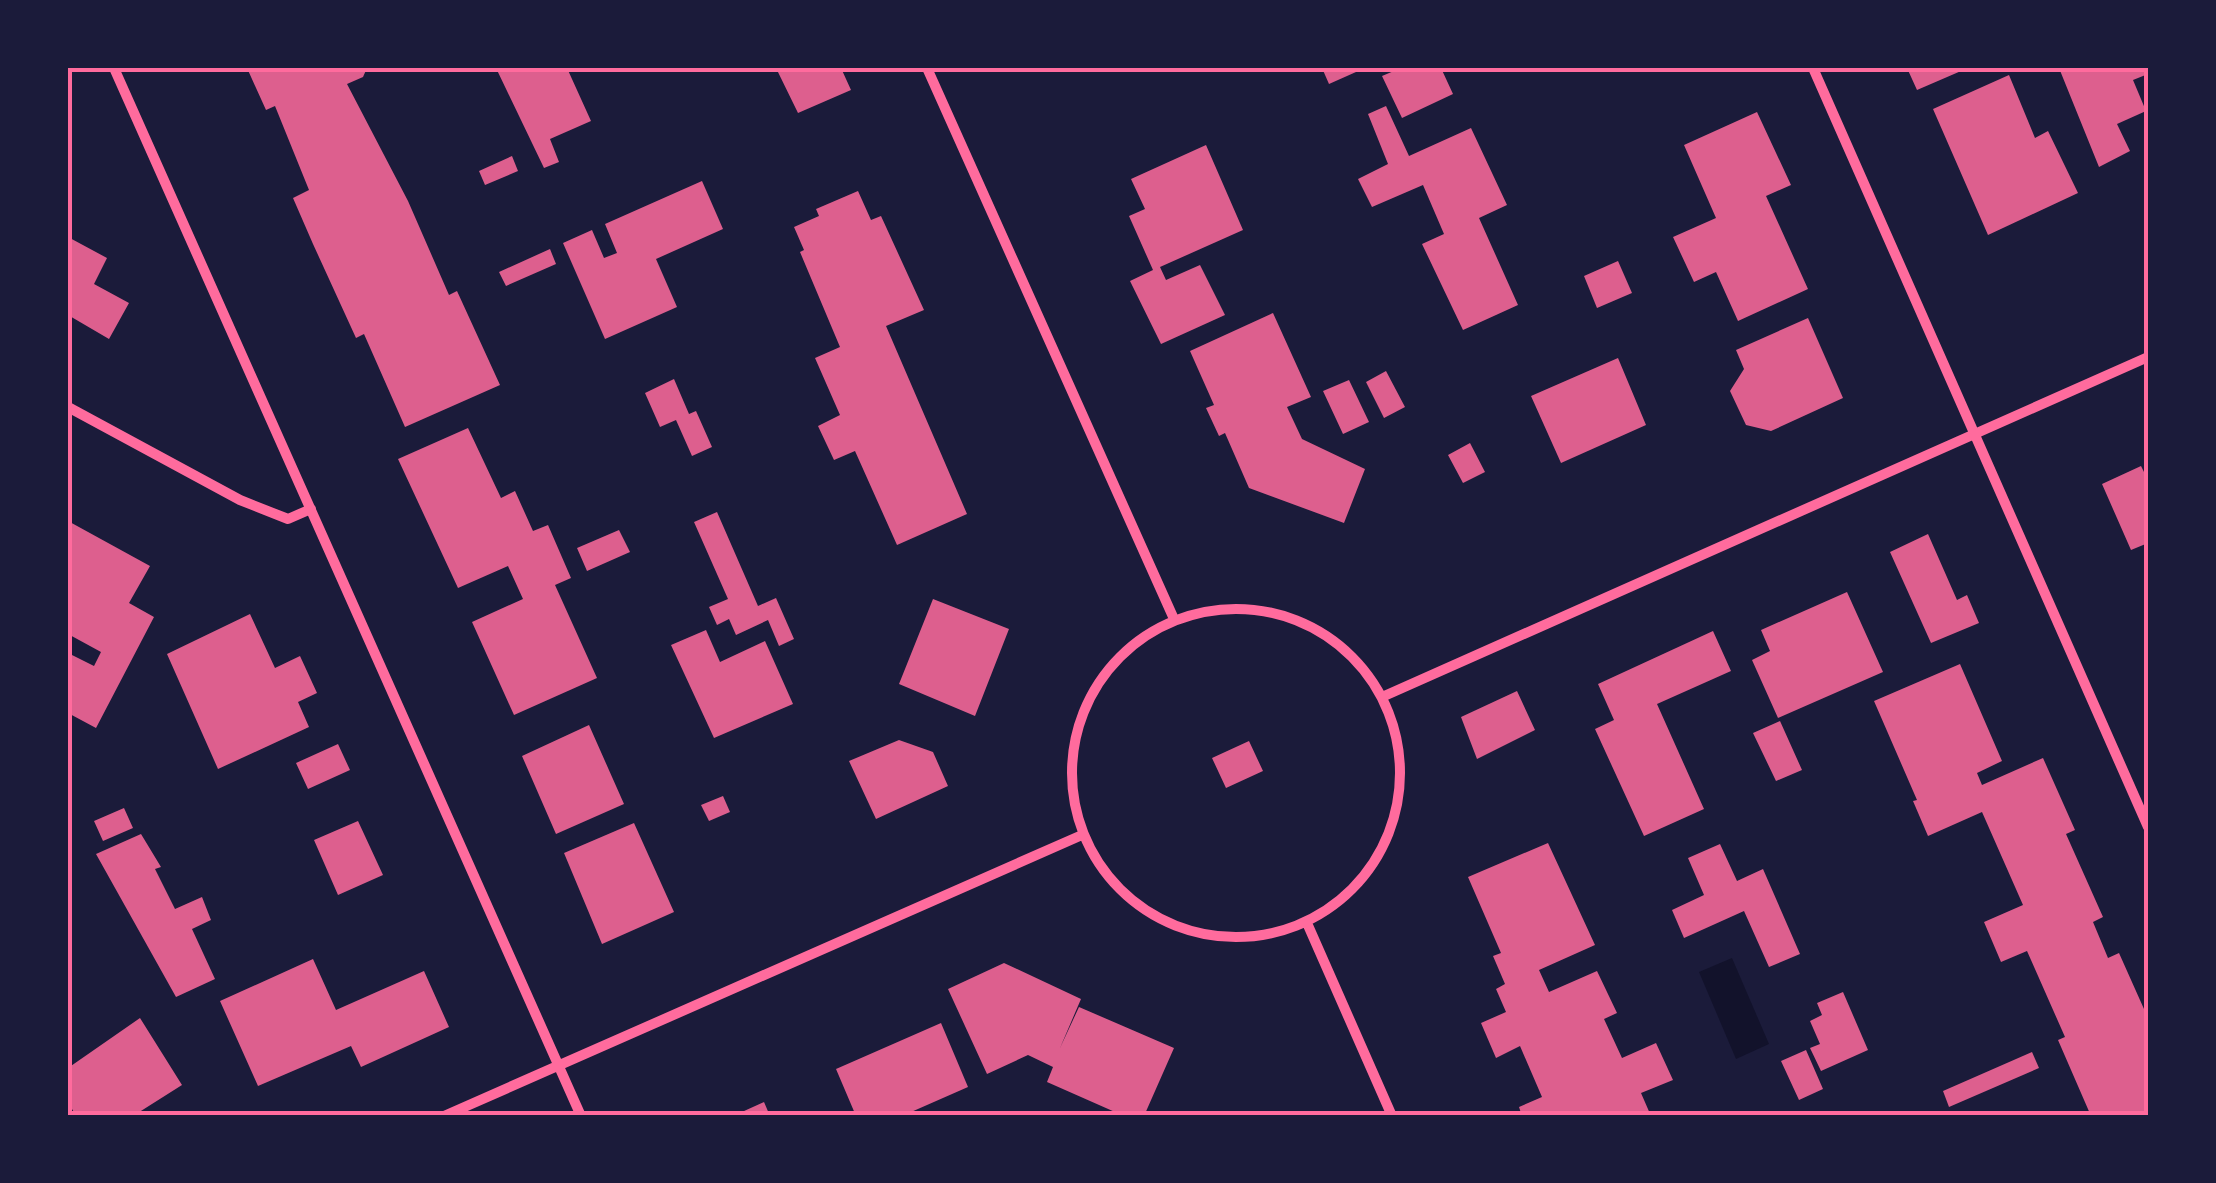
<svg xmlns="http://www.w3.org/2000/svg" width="2216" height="1183" font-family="Quicksand,sans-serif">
  <rect width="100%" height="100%" fill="#1b1b3a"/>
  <path fill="#12122b" d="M 1732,958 L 1769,1044 L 1736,1059 L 1699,972 Z"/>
  <path fill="#dd5f8e" d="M 247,68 L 367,68 L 363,77 L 347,84 L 408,201 L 449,295 L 457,291 L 500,385 L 405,427 L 364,334 L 356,338 L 313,244 L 293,198 L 309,190 L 275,106 L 266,110 Z
    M 496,68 L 567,68 L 591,121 L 550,139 L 559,162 L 544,168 Z
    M 776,68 L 841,68 L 851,90 L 798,113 Z
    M 1322,68 L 1365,68 L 1329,84 Z
    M 1401,68 L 1441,68 L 1453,94 L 1402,118 L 1382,76 Z
    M 1907,68 L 1968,68 L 1917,90 Z
    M 2059,68 L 2148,68 L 2148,74 L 2133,80 L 2146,111 L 2117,124 L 2130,151 L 2099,167 Z
    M 2009,75 L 2035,138 L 2048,131 L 2078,193 L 1988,235 L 1933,109 Z
    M 1386,106 L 1409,156 L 1471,128 L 1507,205 L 1479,218 L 1518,305 L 1463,330 L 1422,244 L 1444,234 L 1423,185 L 1372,207 L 1358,179 L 1388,164 L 1368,114 Z
    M 1757,112 L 1791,185 L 1766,196 L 1808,289 L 1738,321 L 1716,272 L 1694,282 L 1673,237 L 1716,218 L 1684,145 Z
    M 1206,145 L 1243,230 L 1160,267 L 1166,280 L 1200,265 L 1225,315 L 1161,344 L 1130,281 L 1153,270 L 1129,216 L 1145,209 L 1131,179 Z
    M 512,156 L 518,171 L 485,185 L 479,171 Z
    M 702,181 L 723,229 L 656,259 L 677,307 L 605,339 L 563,243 L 592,230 L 604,258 L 617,253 L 605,224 Z
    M 858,191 L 871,220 L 881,216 L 924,310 L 886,326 L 967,514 L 897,545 L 855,451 L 834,460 L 818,426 L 840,415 L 815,358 L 840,347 L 800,252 L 804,250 L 794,227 L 819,216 L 816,209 Z
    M 68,237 L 107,258 L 94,284 L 129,303 L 109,339 L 68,315 Z
    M 550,249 L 556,264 L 506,286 L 499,272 Z
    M 1618,261 L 1632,293 L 1597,308 L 1584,276 Z
    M 1273,313 L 1311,397 L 1287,407 L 1302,439 L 1365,469 L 1344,523 L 1249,488 L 1225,433 L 1219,436 L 1206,408 L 1214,405 L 1190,351 Z
    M 1808,318 L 1843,398 L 1771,431 L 1746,425 L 1730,391 L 1744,369 L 1736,350 Z
    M 1618,358 L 1646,425 L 1561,463 L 1531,396 Z
    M 1386,371 L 1405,407 L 1384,418 L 1366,382 Z
    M 674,379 L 689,414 L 696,411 L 712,447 L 692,456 L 676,420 L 660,427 L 645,393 Z
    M 1349,380 L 1369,422 L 1343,434 L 1323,391 Z
    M 468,428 L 501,498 L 515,491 L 533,531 L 548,525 L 571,578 L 555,585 L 597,678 L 514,715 L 472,622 L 523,599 L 508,566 L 458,588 L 398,459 Z
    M 1470,443 L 1485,472 L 1463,483 L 1448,455 Z
    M 2141,466 L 2145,474 L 2148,472 L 2148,543 L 2131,550 L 2102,484 Z
    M 717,512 L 758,606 L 776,598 L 794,639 L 779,646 L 768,620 L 736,635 L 729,619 L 717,625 L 709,607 L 728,599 L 694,522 Z
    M 68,521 L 150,566 L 129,603 L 154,617 L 96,728 L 68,713 L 68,653 L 94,666 L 101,652 L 68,634 Z
    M 619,530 L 630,552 L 587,571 L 577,548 Z
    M 1928,534 L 1957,600 L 1967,595 L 1979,623 L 1931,643 L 1890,552 Z
    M 1847,592 L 1883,672 L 1778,718 L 1752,660 L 1770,651 L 1761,630 Z
    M 933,599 L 1009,629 L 975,716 L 899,684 Z
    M 250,614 L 275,668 L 300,656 L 317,693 L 298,702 L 309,727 L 218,769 L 167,654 Z
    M 706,630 L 720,662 L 765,641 L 793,704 L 714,738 L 671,645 Z
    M 1713,631 L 1731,671 L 1657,704 L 1704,809 L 1644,836 L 1595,729 L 1614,720 L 1598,684 Z
    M 1960,664 L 2002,761 L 1977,773 L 1982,785 L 2043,758 L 2075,830 L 2066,834 L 2103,917 L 2093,922 L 2108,958 L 2119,953 L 2148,1018 L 2148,1116 L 2091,1116 L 2058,1040 L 2065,1037 L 2027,951 L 2001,962 L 1984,922 L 2023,905 L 1982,812 L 1928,836 L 1913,801 L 1917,800 L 1874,701 Z
    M 1517,691 L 1535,730 L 1477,759 L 1461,717 Z
    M 1780,721 L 1802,770 L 1776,781 L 1753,733 Z
    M 589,725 L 624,804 L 556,834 L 522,756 Z
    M 899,740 L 933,752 L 948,786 L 876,819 L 849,761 Z
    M 1249,741 L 1263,771 L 1226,788 L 1212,758 Z
    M 338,744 L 350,770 L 308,789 L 296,763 Z
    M 723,796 L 730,812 L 709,821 L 701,805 Z
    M 124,808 L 133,828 L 103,841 L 94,821 Z
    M 358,821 L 383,875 L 338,895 L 314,840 Z
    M 634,823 L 674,912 L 602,944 L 564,853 Z
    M 141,834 L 161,867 L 155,869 L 175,909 L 202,897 L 211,920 L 192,929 L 215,979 L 176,997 L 96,854 Z
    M 1548,843 L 1595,945 L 1539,970 L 1549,992 L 1597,971 L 1617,1013 L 1604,1019 L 1622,1058 L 1656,1043 L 1673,1080 L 1641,1093 L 1651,1116 L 1522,1116 L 1519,1107 L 1542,1097 L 1520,1046 L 1496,1058 L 1481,1023 L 1506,1012 L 1496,989 L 1505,984 L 1493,956 L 1501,953 L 1468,877 Z
    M 1720,844 L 1737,881 L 1763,869 L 1800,954 L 1769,967 L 1744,911 L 1684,938 L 1672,910 L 1704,895 L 1688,858 Z
    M 313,959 L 336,1010 L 424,971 L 449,1027 L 361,1067 L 351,1046 L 258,1086 L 220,1001 Z
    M 1004,963 L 1081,999 L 1060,1048 L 1079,1007 L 1174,1048 L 1144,1116 L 1124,1116 L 1047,1082 L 1053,1067 L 1028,1055 L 987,1074 L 948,989 Z
    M 1843,992 L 1868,1050 L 1821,1071 L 1810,1048 L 1820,1044 L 1810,1021 L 1822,1015 L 1817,1003 Z
    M 140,1018 L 182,1085 L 133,1116 L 76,1116 L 68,1102 L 68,1068 Z
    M 941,1023 L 968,1087 L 902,1116 L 856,1116 L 836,1069 Z
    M 1806,1050 L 1823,1089 L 1799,1100 L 1781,1061 Z
    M 2032,1052 L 2039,1068 L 1949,1107 L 1943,1091 Z
    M 764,1102 L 770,1116 L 733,1116 Z"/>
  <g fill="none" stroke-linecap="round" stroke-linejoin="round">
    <path stroke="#ff6b9d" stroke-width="10" d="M 114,68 L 581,1116
      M 927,68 L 1174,619
      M 1813,68 L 2148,827
      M 68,407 L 240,500 L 288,519 L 311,509
      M1072 773a164 164 0 1 1 328 0a164 164 0 1 1-328 0Z
      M 1382,697 L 2148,357
      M 1307,923 L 1392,1116
      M 444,1116 L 1082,835"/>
  </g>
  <rect width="2216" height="1183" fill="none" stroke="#1b1b3a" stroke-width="140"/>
  <rect x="70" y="70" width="2076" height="1043" fill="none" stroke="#ff6b9d" stroke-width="4"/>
</svg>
